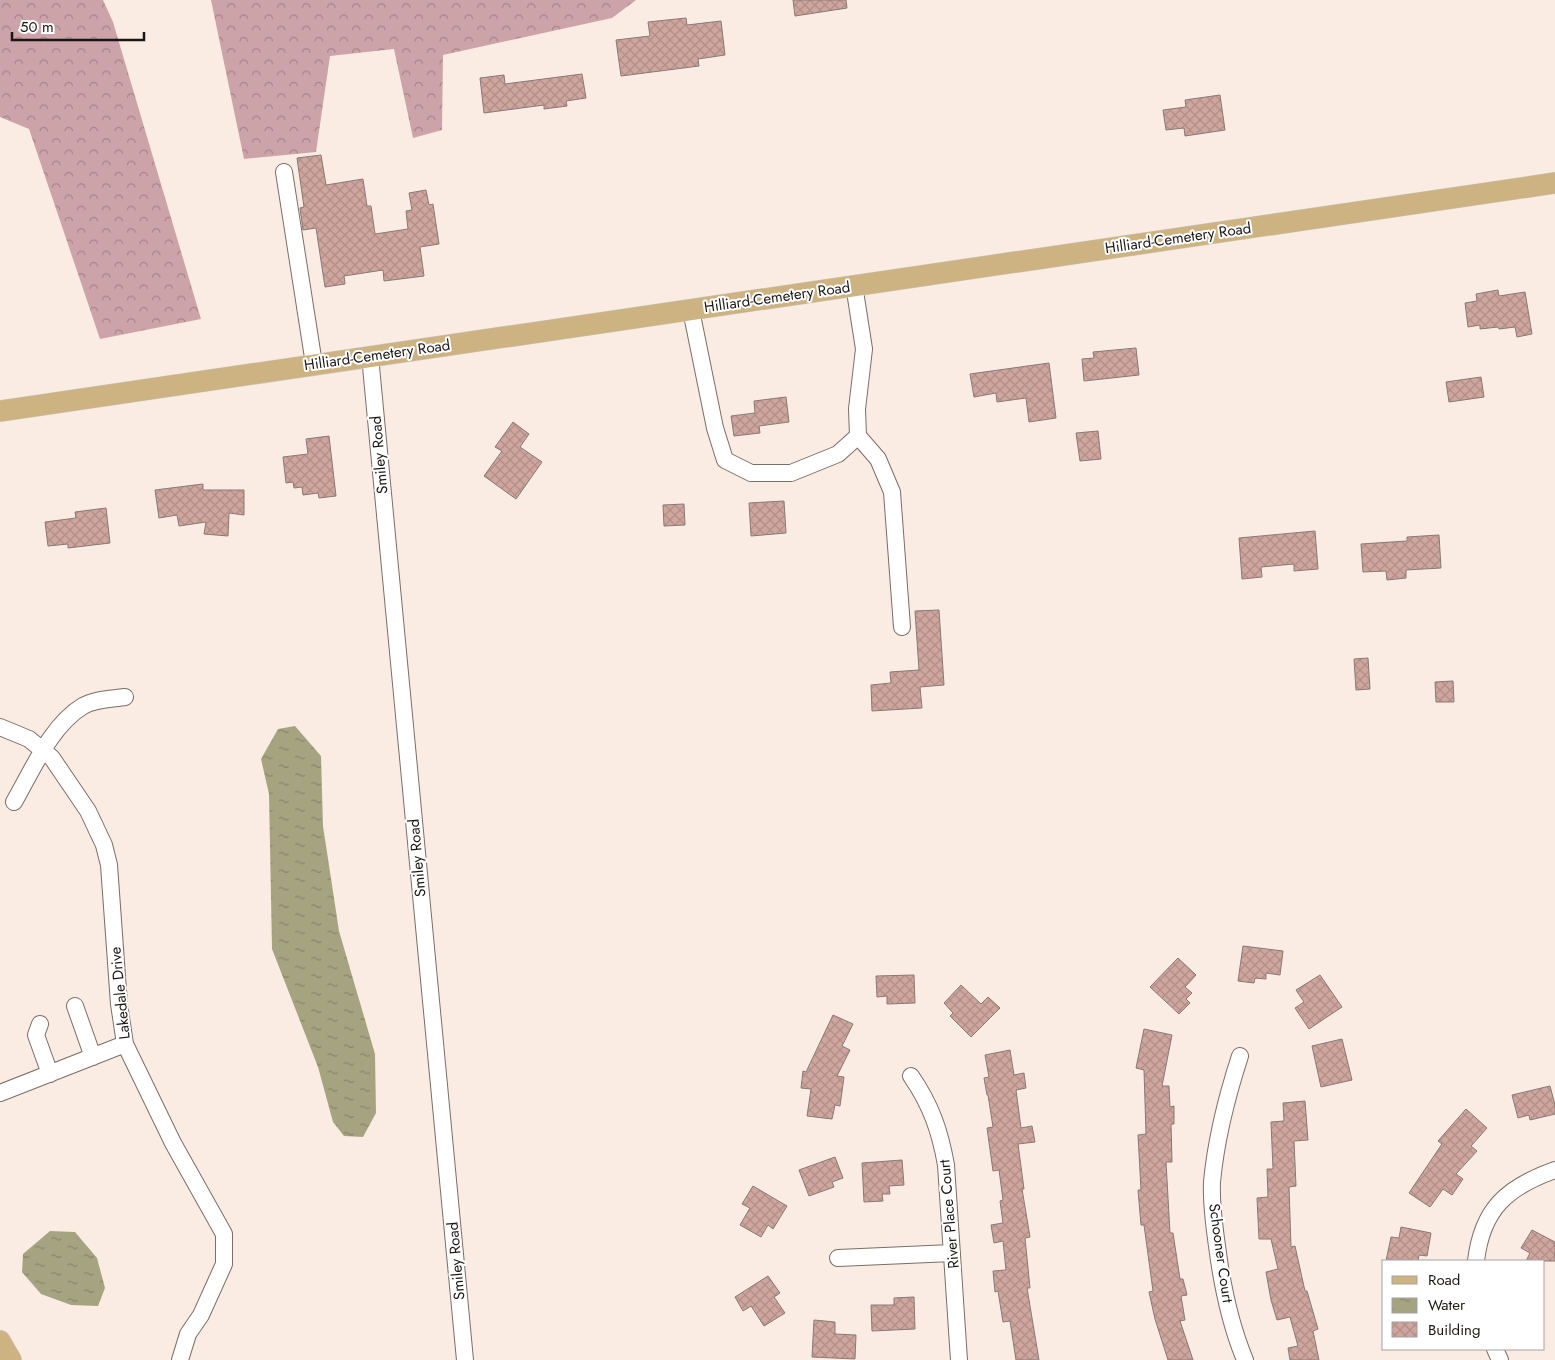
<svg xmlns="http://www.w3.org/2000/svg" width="1555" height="1360" font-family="Jost,sans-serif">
  <defs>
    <pattern id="forest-crowns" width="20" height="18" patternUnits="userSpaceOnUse" patternTransform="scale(1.25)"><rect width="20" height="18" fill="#cda3aa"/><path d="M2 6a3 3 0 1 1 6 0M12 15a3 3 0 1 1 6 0" fill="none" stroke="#a68489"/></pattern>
    <pattern id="water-ripples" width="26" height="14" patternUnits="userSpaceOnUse" patternTransform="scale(1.25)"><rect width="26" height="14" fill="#a6a480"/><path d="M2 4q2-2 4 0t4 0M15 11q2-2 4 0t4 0" fill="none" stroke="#868568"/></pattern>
    <pattern id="building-cross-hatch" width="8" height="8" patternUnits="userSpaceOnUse" patternTransform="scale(1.25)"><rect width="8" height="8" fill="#cfa69e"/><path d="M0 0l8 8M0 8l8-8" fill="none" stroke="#b18e87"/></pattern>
  </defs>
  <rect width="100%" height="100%" fill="#faece3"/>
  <path fill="url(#forest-crowns)" d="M 0,0 L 103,0 L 113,22 L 201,319 L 100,339 L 29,129 L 0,117 Z
    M 211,0 L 636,0 L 612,18 L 443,55 L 442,130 L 413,138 L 394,49 L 330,56 L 316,152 L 244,159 Z"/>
  <path fill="url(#water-ripples)" d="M 295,726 L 321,756 L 323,826 L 339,931 L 375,1054 L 376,1113 L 363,1137 L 344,1136 L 333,1122 L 318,1067 L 272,949 L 269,794 L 261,759 L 278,729 Z
    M 50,1231 L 75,1232 L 97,1258 L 105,1288 L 98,1306 L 71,1305 L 41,1294 L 22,1272 L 23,1254 Z"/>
  <path fill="url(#building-cross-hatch)" stroke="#887976" d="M 793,0 L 846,0 L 847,8 L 795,16 Z
    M 686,18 L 687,25 L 721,21 L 725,55 L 698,59 L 699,66 L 621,76 L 616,40 L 650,36 L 648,22 Z
    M 582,74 L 586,98 L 566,101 L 567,106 L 544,109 L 544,105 L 484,113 L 480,78 L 504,75 L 505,84 Z
    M 1220,95 L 1225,130 L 1185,136 L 1184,128 L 1166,130 L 1163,110 L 1186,107 L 1185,100 Z
    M 321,155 L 326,185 L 363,179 L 367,206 L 371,206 L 375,234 L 408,229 L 406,211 L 412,210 L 409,193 L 426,190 L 429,205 L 433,204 L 439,244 L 420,247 L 424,276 L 384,281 L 383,270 L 344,276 L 345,284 L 325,287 L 316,228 L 303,230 L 300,208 L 304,207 L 297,158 Z
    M 1498,290 L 1499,296 L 1525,292 L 1532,334 L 1517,337 L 1515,327 L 1499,329 L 1498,327 L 1480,329 L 1480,325 L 1468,327 L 1465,303 L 1477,301 L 1476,294 Z
    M 1136,348 L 1139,375 L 1084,381 L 1082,359 L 1094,358 L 1093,352 Z
    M 1049,363 L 1056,418 L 1029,422 L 1026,398 L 997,402 L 996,393 L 974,397 L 970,374 Z
    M 1481,377 L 1484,397 L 1449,402 L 1446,382 Z
    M 786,397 L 789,422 L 759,426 L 760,433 L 734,436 L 731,416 L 755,413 L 754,401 Z
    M 513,422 L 529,434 L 520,447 L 542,462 L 516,499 L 484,476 L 502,451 L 495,447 Z
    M 1098,431 L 1101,459 L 1080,461 L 1076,433 Z
    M 329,436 L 336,496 L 319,498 L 318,493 L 303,495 L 302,487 L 294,488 L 293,482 L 286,483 L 283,457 L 308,454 L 306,439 Z
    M 203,484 L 203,490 L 244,490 L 244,515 L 229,513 L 228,536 L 204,534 L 206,522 L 179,526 L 177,515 L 159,518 L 155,490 Z
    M 784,501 L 786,533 L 751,536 L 749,503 Z
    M 684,504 L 685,525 L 664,526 L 663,505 Z
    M 106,508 L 110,543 L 68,548 L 68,544 L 48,546 L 45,522 L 76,518 L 75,512 Z
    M 1315,531 L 1318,569 L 1294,571 L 1294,564 L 1261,567 L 1262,577 L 1242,579 L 1239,538 Z
    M 1439,535 L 1441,568 L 1406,570 L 1406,578 L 1387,580 L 1386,571 L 1363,572 L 1361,544 L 1407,541 L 1407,537 Z
    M 939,610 L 944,685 L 920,687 L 922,708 L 872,711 L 871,685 L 891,683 L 890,672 L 919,670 L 915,611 Z
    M 1368,658 L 1370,689 L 1356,690 L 1354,659 Z
    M 1453,681 L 1454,702 L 1436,702 L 1435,682 Z
    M 1243,946 L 1283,951 L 1280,975 L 1266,973 L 1266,979 L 1255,978 L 1254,983 L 1238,981 Z
    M 1178,958 L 1196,975 L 1185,987 L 1192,993 L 1186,999 L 1190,1003 L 1179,1014 L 1150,987 Z
    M 914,975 L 915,1003 L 887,1004 L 887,996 L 877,997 L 876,976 Z
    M 1320,975 L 1342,1007 L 1309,1029 L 1295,1008 L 1304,1002 L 1296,990 Z
    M 961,985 L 981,1004 L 988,997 L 1000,1008 L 971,1037 L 950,1016 L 953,1013 L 944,1003 Z
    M 833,1015 L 853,1024 L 842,1046 L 850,1050 L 837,1076 L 844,1077 L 840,1106 L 835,1105 L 832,1119 L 807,1116 L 811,1089 L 801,1088 L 803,1071 L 806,1072 Z
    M 1144,1029 L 1172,1035 L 1162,1086 L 1169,1086 L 1170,1107 L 1174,1106 L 1174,1124 L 1171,1124 L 1172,1162 L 1166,1162 L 1170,1233 L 1173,1233 L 1180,1279 L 1183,1279 L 1187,1295 L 1181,1296 L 1185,1320 L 1180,1321 L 1193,1360 L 1168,1360 L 1155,1319 L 1149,1292 L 1153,1291 L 1144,1225 L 1141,1225 L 1138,1190 L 1141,1190 L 1138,1135 L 1146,1134 L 1144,1070 L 1136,1068 Z
    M 1342,1039 L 1352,1080 L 1321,1087 L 1312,1046 Z
    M 1010,1050 L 1014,1075 L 1024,1073 L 1026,1088 L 1016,1090 L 1021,1128 L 1032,1126 L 1035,1142 L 1018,1144 L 1024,1189 L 1022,1189 L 1030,1237 L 1025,1238 L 1030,1288 L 1027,1288 L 1039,1360 L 1016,1360 L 1010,1321 L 1003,1322 L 998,1291 L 995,1292 L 993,1271 L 1006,1270 L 1003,1241 L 994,1243 L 991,1225 L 1003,1223 L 1000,1201 L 1003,1200 L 999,1170 L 993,1171 L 987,1128 L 993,1127 L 988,1095 L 987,1095 L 984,1078 L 989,1077 L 985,1055 Z
    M 1550,1086 L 1555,1105 L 1555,1114 L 1530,1120 L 1529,1115 L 1518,1118 L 1512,1095 Z
    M 1305,1101 L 1308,1140 L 1294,1141 L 1296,1186 L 1289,1187 L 1291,1247 L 1295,1246 L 1305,1291 L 1307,1291 L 1318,1329 L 1313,1331 L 1319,1360 L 1290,1360 L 1288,1348 L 1298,1346 L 1290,1317 L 1277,1320 L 1271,1300 L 1266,1272 L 1278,1269 L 1271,1239 L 1259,1239 L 1257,1198 L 1268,1197 L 1267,1169 L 1273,1169 L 1271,1122 L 1284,1121 L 1283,1103 Z
    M 1466,1109 L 1487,1128 L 1471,1146 L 1477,1151 L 1456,1174 L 1463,1179 L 1452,1195 L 1443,1189 L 1430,1207 L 1409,1193 L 1442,1144 L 1438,1141 Z
    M 835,1157 L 843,1178 L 832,1182 L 834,1187 L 809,1196 L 799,1170 Z
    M 902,1160 L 904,1185 L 889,1186 L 890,1194 L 882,1194 L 883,1201 L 864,1202 L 862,1163 Z
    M 753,1186 L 787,1206 L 773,1229 L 768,1225 L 761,1237 L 740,1225 L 750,1208 L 742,1204 Z
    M 1401,1227 L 1431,1233 L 1427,1256 L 1419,1255 L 1418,1261 L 1386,1261 L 1391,1237 L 1399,1238 Z
    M 1532,1230 L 1555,1242 L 1555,1261 L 1526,1261 L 1530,1253 L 1521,1248 Z
    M 768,1276 L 780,1293 L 774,1297 L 785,1313 L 764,1326 L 751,1306 L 743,1311 L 735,1297 Z
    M 914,1297 L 915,1329 L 872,1331 L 871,1305 L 894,1305 L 894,1298 Z
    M 814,1320 L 835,1322 L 835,1334 L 856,1335 L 855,1359 L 812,1357 Z"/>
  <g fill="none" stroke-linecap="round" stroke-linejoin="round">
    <g stroke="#7a6e66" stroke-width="18">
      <path id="minor" d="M 284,172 L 314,364
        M 854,285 L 864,349 L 857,409 L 858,436 L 878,459 L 892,492 L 902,627
        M 691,310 L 715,428 L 725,460 L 751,473 L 791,473 L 838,454 L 858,436
        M 370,356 L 465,1360
        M 0,727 L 29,739 L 52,758 L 88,811 L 104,845 L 109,865 L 119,1004 L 125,1044 L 173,1143 L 224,1234 L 224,1264 L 201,1315 L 188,1334 L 180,1360
        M 14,802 C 32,771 51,725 83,706 C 95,699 112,699 125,697
        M 75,1006 L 93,1057
        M 40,1024 L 36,1035 L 50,1074
        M 1240,1056 C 1227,1096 1216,1139 1212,1182 C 1211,1203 1214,1225 1217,1246 C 1222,1285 1230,1324 1245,1360
        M 911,1076 C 931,1105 940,1131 946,1165 L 959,1360
        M 0,1093 L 125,1044
        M 838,1258 L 952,1253
        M 1476,1261 C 1482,1209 1507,1187 1555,1170
        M 1495,1349 L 1500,1360"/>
    </g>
    <g stroke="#d1d0d0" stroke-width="22">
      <path id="major" d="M 0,411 L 1555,183
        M 0,1341 L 11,1360"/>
    </g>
    <use href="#minor" stroke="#fff" stroke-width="16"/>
    <use href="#major" stroke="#ccb381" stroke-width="21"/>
  </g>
  <g text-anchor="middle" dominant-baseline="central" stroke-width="4" stroke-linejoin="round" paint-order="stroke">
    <g font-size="15" fill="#1b1613" stroke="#fff">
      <text transform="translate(1178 238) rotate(-8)">Hilliard-Cemetery Road</text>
      <text transform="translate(777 297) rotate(-8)">Hilliard-Cemetery Road</text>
      <text transform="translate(377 355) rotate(-8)">Hilliard-Cemetery Road</text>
      <text transform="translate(379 455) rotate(-95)">Smiley Road</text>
      <text transform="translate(417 858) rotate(-95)">Smiley Road</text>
      <text transform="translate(120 993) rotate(-96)">Lakedale Drive</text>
      <text transform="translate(949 1214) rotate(-95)">River Place Court</text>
      <text transform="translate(1221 1253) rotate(82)">Schooner Court</text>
      <text transform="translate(456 1261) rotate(-95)">Smiley Road</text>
    </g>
  </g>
  <rect x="1382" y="1260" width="162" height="90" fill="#ffffff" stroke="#a4a2a1"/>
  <rect x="1392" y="1276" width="25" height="8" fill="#ccb381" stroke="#a4a2a1"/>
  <text x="1428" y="1285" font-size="15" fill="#1b1613">Road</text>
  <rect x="1392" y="1298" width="25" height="15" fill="url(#water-ripples)" stroke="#a4a2a1"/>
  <text x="1428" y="1310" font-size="15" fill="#1b1613">Water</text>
  <rect x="1392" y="1322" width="25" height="15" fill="url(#building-cross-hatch)" stroke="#a4a2a1"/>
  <text x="1428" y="1335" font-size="15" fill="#1b1613">Building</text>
  <path d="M12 32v8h132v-8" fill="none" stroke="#1b1613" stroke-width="2.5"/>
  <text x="20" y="32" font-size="15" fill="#1b1613" stroke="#ffffff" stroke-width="4" paint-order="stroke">50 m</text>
</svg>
